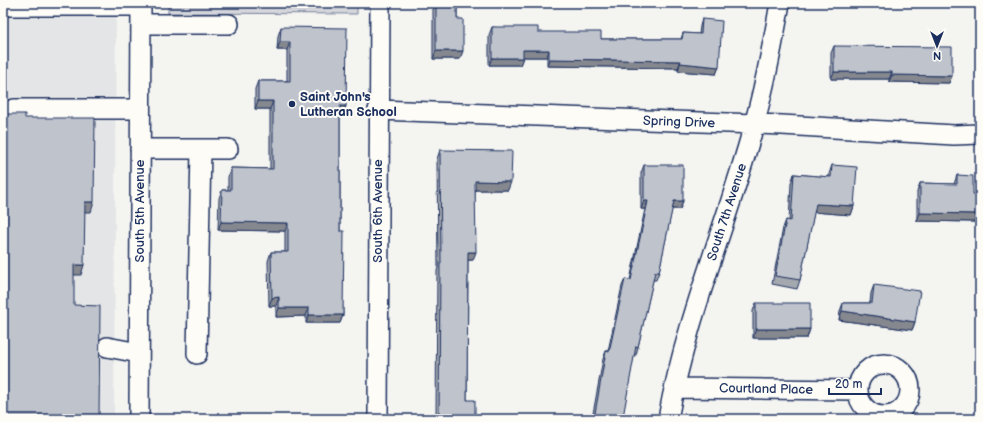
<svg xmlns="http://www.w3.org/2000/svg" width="983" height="422" font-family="'Balsamiq Sans',sans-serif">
  <rect width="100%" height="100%" fill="#f4f4f1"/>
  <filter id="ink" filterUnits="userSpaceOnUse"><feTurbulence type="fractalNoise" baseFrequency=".025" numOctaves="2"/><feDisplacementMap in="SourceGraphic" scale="8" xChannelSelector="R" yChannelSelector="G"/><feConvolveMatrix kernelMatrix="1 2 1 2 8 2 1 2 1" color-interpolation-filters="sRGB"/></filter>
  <g filter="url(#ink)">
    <path fill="#e4e5e6" d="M 3,3 L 116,3 L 114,419 L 3,419 Z"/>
    <path fill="#d4d6db" stroke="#78829c" d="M 168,3 L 357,3 L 357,14 L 168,13 Z"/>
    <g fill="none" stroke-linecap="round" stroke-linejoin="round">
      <g stroke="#1b2f5e" stroke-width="22">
        <path id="minor" d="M 3,6 L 141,6
          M 141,24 L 229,24
          M 378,110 L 782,125 L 954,135 L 980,134
          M 3,113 L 14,109 L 140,109
          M 140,149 L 228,149
          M 107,347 L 139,353
          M 197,354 L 201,149
          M858 390a26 26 0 1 1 52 0a26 26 0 1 1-52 0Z
          M 674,388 L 858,390
          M 139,419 L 141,3
          M 378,419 L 380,3
          M 668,419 C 686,318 727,224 754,125 C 765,85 773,44 780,3"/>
      </g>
      <use href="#minor" stroke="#fdfcf7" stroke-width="19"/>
    </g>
    <path fill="#a4a8af" stroke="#1b2f5e" d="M 433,3 L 457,3 L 457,19 L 460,59 L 433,59 Z
      M 702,19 L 719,67 L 716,74 L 678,71 L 678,68 L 547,66 L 547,57 L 523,57 L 520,65 L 489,65 L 489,35 L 492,27 L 601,39 L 681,39 L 683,33 L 699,34 L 700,26 Z
      M 281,27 L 346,106 L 343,114 L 340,114 L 340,231 L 343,315 L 340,323 L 306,323 L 306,316 L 276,317 L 276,306 L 269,306 L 268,261 L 271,252 L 285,252 L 285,231 L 218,230 L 219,198 L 222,190 L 228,190 L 228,177 L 231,168 L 270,169 L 270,109 L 255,109 L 255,89 L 258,81 L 287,81 L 287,50 L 277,50 L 278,36 Z
      M 834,46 L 952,76 L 949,83 L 889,82 L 889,79 L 831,79 L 831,53 Z
      M 440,150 L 508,190 L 475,190 L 473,260 L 468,260 L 467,400 L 475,419 L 436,419 L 437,271 L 438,267 L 437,159 Z
      M 644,165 L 683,201 L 680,209 L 672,209 L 659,272 L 656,280 L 653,280 L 638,347 L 636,355 L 634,355 L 622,419 L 592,419 L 603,359 L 606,351 L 608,351 L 622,286 L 625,279 L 630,280 L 645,209 L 641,209 L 641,173 Z
      M 832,165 L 854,206 L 851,215 L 814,212 L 800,280 L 797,289 L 772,284 L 783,228 L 786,220 L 789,221 L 791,183 L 794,174 L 829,177 L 829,174 Z
      M 957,175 L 973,194 L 978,214 L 975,222 L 917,221 L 917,192 L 920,183 L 954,184 Z
      M 874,285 L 915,322 L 912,330 L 839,320 L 840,311 L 843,303 L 870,303 L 871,293 Z
      M 756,303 L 810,329 L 807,338 L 753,338 L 753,311 Z
      M 980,348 L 980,419 L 977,419 L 978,354 Z"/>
    <path fill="#86888f" stroke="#1b2f5e" d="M 280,42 L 290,42 L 287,50 L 277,50 Z
      M 523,50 L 549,50 L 547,57 L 520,57 Z
      M 436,51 L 463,51 L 460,59 L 433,59 Z
      M 492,58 L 523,58 L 520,65 L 489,65 Z
      M 549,59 L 681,61 L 678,68 L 547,66 Z
      M 680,63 L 719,67 L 716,74 L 678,71 Z
      M 834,72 L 892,72 L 889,79 L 831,79 Z
      M 892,75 L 952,76 L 949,83 L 889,82 Z
      M 258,101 L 273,101 L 270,109 L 255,109 Z
      M 340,106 L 346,106 L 343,114 L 337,114 Z
      M 475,181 L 511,182 L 508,190 L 472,190 Z
      M 644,201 L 648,201 L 645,209 L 641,209 Z
      M 674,201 L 683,201 L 680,209 L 671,209 Z
      M 85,202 L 94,202 L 91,212 L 81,212 Z
      M 816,204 L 854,206 L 851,215 L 813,212 Z
      M 920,213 L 978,214 L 975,222 L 917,221 Z
      M 221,222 L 288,223 L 285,231 L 218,230 Z
      M 468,252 L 476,252 L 473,260 L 465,260 Z
      M 74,265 L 84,265 L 81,275 L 70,275 Z
      M 279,297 L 276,306 L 269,306 L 272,298 Z
      M 279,308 L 309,308 L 306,316 L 276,317 Z
      M 842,311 L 915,322 L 912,330 L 839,320 Z
      M 309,315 L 343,315 L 340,323 L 306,323 Z
      M 756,329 L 810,329 L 807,338 L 753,338 Z"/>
    <path fill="#bfc3cc" stroke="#1b2f5e" d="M 436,3 L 457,3 L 457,19 L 463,19 L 463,51 L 436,51 Z
      M 702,19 L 722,21 L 719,67 L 680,63 L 681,61 L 549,59 L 549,50 L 523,50 L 523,58 L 492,58 L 492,27 L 538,27 L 538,32 L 601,32 L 601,39 L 682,39 L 683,33 L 701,34 Z
      M 281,27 L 347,28 L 346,106 L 340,106 L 340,231 L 344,231 L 343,315 L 309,315 L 309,308 L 279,308 L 279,297 L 272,298 L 271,252 L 288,252 L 288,223 L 221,222 L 222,190 L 231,190 L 231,168 L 273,169 L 273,101 L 258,101 L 258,81 L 290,81 L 290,42 L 280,42 Z
      M 834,46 L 952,47 L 952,76 L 892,75 L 892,72 L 834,72 Z
      M 3,114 L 25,114 L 25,118 L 95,118 L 94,202 L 85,202 L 84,265 L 74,265 L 74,305 L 100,306 L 99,419 L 3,419 Z
      M 440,150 L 512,151 L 511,182 L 475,181 L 476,252 L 468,252 L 467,400 L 475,400 L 475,419 L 439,419 L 440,263 L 441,263 Z
      M 644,165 L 683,165 L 683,201 L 674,201 L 659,272 L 655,272 L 638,347 L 636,346 L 623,417 L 616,416 L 616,419 L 594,419 L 606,351 L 609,352 L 625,279 L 631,280 L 648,201 L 644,201 Z
      M 832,165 L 857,167 L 854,206 L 816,204 L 800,280 L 775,276 L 786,220 L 791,221 L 794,174 L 831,177 Z
      M 957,175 L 973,176 L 973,194 L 979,194 L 978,214 L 920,213 L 920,183 L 957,184 Z
      M 874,285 L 920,291 L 915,322 L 842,311 L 843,303 L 872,303 Z
      M 756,303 L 810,303 L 810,329 L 756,329 Z"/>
  </g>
  <circle fill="#1b2f5e" stroke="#fdfcf7" stroke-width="1.5" cx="292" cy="104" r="4"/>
  <g text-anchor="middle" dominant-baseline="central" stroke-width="4" stroke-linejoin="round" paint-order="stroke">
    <g font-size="13" font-weight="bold" fill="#1b2f5e" stroke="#fdfcf7" text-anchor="start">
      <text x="300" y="97">Saint John's<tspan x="300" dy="15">Lutheran School</tspan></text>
    </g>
    <g font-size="13" fill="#1b2f5e" stroke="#fdfcf7">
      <text transform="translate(679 122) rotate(2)">Spring Drive</text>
      <text transform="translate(140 211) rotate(-90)">South 5th Avenue</text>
      <text transform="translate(378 211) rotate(-90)">South 6th Avenue</text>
      <text transform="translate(727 212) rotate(-72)">South 7th Avenue</text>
      <text transform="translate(766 389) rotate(1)">Courtland Place</text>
    </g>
  </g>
  <rect width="983" height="422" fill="none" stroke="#fdfcf7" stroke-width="16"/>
  <rect x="8" y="8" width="967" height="406" fill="none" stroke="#1b2f5e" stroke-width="1.5" filter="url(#ink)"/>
  <g transform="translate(937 46) rotate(180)" stroke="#fdfcf7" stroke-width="3" paint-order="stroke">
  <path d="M0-3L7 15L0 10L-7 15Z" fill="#1b2f5e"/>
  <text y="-6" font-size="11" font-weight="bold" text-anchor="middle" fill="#1b2f5e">N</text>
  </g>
  <path d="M829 388v6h52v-6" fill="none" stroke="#1b2f5e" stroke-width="2"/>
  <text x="835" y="388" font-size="12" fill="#1b2f5e" stroke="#fdfcf7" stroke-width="3" paint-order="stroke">20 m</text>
</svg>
